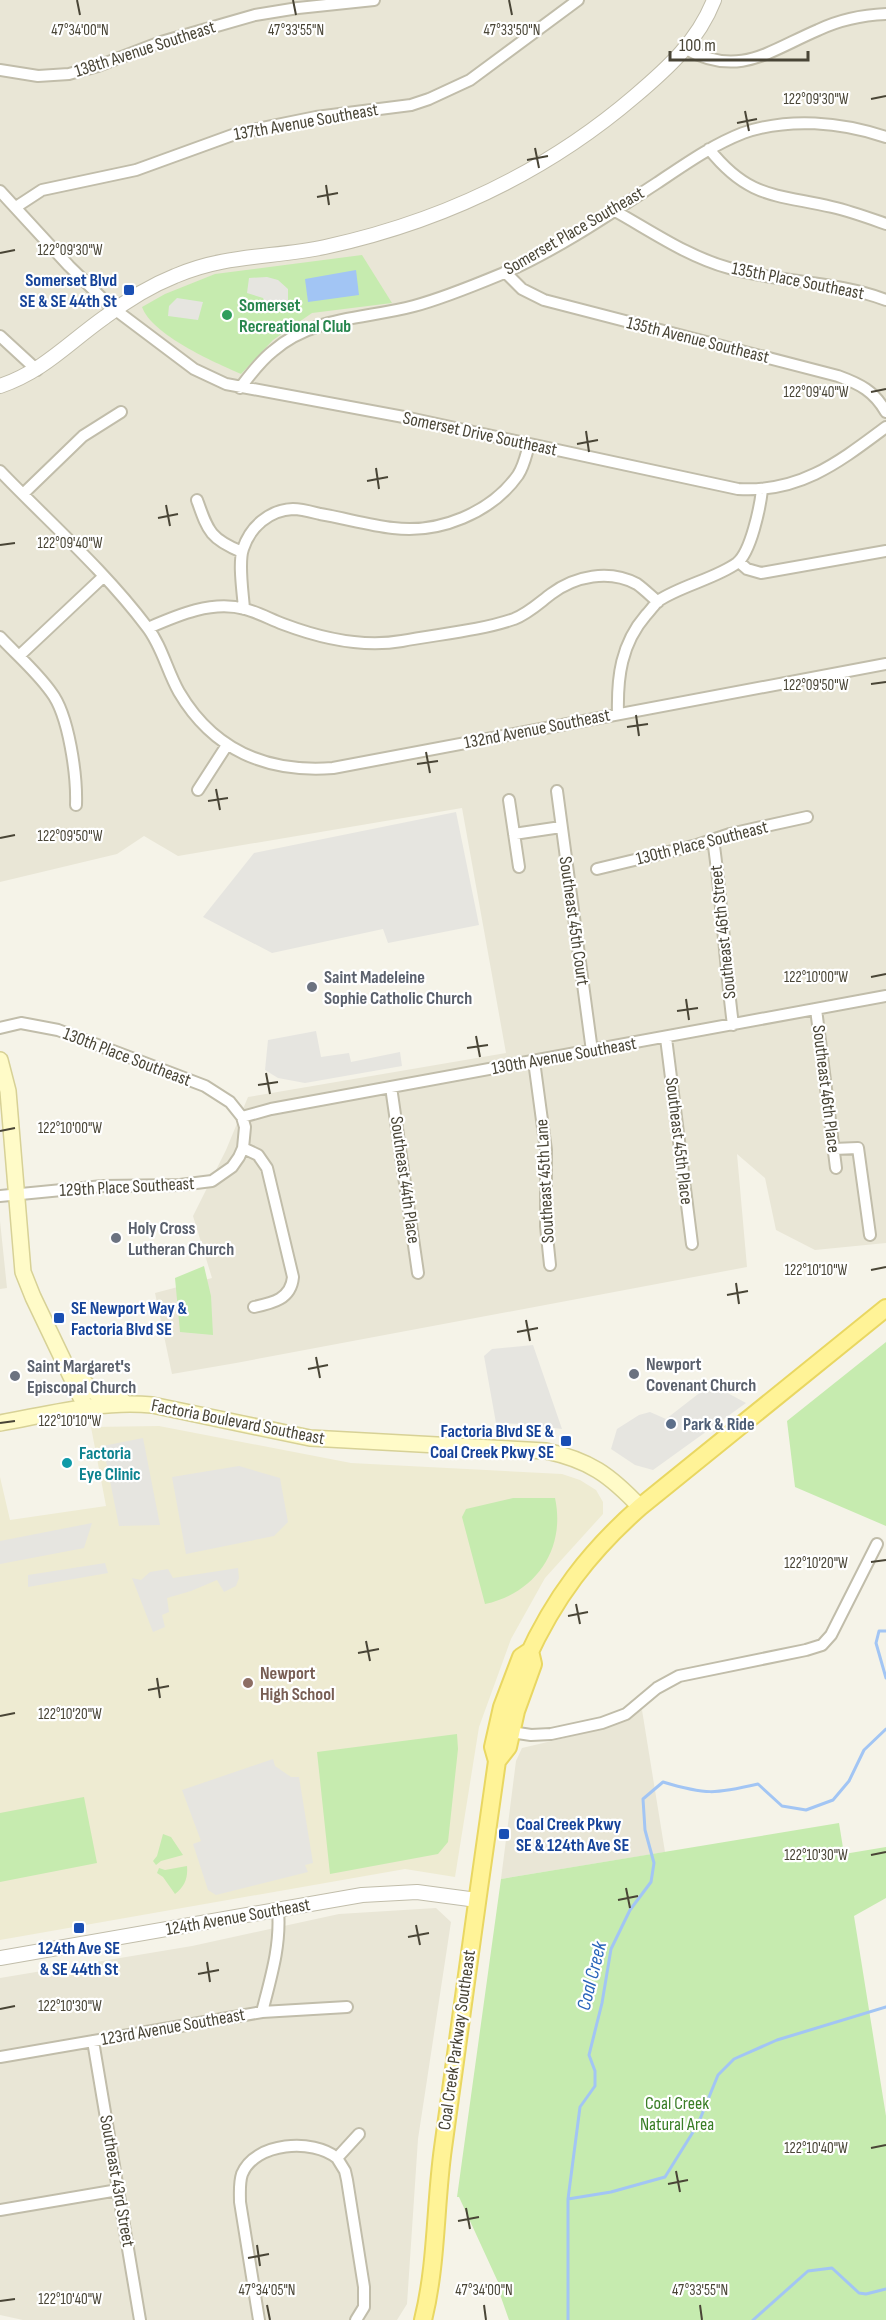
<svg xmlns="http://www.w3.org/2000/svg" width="886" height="2320" font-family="'Sofia Sans Condensed',sans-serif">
  <rect width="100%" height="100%" fill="#f5f3e8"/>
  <path fill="#e9e6d6" d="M 0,0 L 886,0 L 886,1243 L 815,1250 L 776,1230 L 765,1178 L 737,1154 L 747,1267 L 236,1363 L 172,1374 L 155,1293 L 212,1278 L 193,1216 L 226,1150 L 248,1097 L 506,1053 L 462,808 L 178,856 L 144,836 L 117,854 L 0,882 Z
    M 0,1221 L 7,1288 L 0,1289 Z
    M 642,1710 L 665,1852 L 501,1879 L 516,1761 L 522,1748 L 607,1728 Z
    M 436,1908 L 451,1922 L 418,2139 L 407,2304 L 397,2320 L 23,2320 L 0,2315 L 0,1978 L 192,1946 L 339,1914 Z"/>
  <path fill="#eeebd2" d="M 159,1426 L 351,1463 L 562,1474 L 580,1480 L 596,1490 L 603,1502 L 603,1514 L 545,1578 L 511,1639 L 479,1727 L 455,1877 L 405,1869 L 0,1940 L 0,1477 L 10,1520 L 106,1506 L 91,1427 Z"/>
  <path fill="#c6ebaf" d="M 362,255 L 392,303 L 312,313 L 273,340 L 241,374 C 214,362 152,335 142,307 L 165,294 L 215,274 Z
    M 204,1266 L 211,1296 L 213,1335 L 180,1332 L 175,1278 Z
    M 886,1342 L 886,1526 L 795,1487 L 787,1421 Z
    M 513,1498 L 555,1498 C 566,1549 536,1593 485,1604 L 462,1517 L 466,1509 Z
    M 457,1734 L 458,1749 L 448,1842 L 438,1854 L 330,1874 L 317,1752 Z
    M 84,1797 L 97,1863 L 0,1882 L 0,1813 Z
    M 839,1823 L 844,1854 L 886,1847 L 886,1898 L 854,1916 L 886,2116 L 886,2320 L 509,2320 L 496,2283 L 498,2282 L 459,2197 L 457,2197 L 501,1879 Z
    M 163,1834 L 171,1837 L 183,1855 L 161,1861 L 156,1865 L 153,1861 L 157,1856 Z
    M 187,1866 C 188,1878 185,1886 175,1894 L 163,1877 L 157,1873 L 159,1868 L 165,1870 Z"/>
  <path fill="#e6e5e0" d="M 267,277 L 278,280 L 288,289 L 288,304 L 284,308 L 268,309 L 263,298 L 247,293 L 249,278 Z
    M 177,298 L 203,302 L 198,320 L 168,316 L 169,306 Z
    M 456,812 L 479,925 L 388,943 L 383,929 L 272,953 L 203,917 L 254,853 Z
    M 316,1031 L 321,1057 L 349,1053 L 351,1062 L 400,1052 L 402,1066 L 305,1083 L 278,1078 L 265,1070 L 268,1040 Z
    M 533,1345 L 562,1429 L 523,1424 L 496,1423 L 484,1356 L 492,1349 Z
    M 711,1384 L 746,1403 L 653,1470 L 635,1465 L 611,1449 L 617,1429 L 639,1415 L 650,1412 L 666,1419 Z
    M 143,1438 L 160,1525 L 119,1526 L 103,1446 Z
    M 239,1466 L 280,1478 L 288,1522 L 274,1536 L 186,1554 L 172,1477 Z
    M 92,1523 L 84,1548 L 0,1564 L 0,1541 Z
    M 105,1563 L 108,1573 L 28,1587 L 28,1575 Z
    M 238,1568 L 239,1578 L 236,1586 L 224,1592 L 217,1580 L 191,1591 L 167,1598 L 169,1612 L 162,1615 L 165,1627 L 153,1632 L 132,1578 L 141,1580 L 150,1572 L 168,1569 L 173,1578 Z
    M 273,1759 L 275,1766 L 291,1777 L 299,1777 L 313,1863 L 305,1865 L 308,1872 L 216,1895 L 208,1890 L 193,1844 L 201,1841 L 182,1790 Z"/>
  <path fill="#a2c5f4" d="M 356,270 L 359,295 L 308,302 L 305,279 Z"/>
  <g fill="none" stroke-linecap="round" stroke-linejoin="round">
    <path stroke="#a2c5f4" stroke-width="3" d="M 886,1631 L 879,1631 L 876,1643 L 886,1678
      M 568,2199 L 611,2192 L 665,2177 L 698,2124 L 718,2075 L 734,2059 L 777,2040 L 886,2007
      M 568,2320 L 568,2199 L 580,2107 L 595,2086 L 595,2071 L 589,2055 L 602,2003 L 611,1949 L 630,1910 L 651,1882 L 654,1863 L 645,1830 L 643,1799 L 663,1782 C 706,1795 715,1794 758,1784 L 782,1806 L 806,1810 L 833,1800 L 849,1781 L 864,1750 L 886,1729
      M 753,2320 L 808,2271 L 832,2268 L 859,2293 L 866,2294 L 886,2289"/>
    <g stroke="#c1bdaa" stroke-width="14">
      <path id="minor" d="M 686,49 C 739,78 769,51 818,30 C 839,20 863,15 886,14
        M 0,70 L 38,76 L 69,74 L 98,66 L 161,42 L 255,15 L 298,8 L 374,0
        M 709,149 C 749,199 776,194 832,207 C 850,211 869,218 886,224
        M 0,191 L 69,266 L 109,305 L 194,369 L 226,384 L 409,418 L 738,489 C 800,493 839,462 886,427
        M 16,207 L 42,190 L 136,170 L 238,133 L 316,117 L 411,105 L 429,99 L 470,80 L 578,0
        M 615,211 C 651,231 688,257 729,268 C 781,283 836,281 886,300
        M 505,272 L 522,289 L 544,300 L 838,376 C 860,384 874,391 886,412
        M 0,336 L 37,370
        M 240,388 C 250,375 260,361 273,351 C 313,316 366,319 414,306 C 444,298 475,285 504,273 C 558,249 608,215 657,183 C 684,165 712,145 743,133 C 789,117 841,122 886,137
        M 0,471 C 49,522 104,570 147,627 C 162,646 167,671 179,692 C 213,750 267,773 333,768 L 886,664
        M 23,494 L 83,436 L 121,412
        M 197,500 C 208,531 210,539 242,552
        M 739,562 L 747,569 L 761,573 L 886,551
        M 244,609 C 243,593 238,563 243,549 C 250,527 269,510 293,509 C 302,509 312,512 320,514 C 344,518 368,525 393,528 C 439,534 491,513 518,475 C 524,466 526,455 529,445
        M 148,628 C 178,615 212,600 245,609 C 257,612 270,619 283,624 C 320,638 362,648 402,641 C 439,634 479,631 514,619 C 529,613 539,603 551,594 C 575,576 609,569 637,584 C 644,589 651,596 658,602
        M 0,637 C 17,655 37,672 51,692 C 69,715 77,776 76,805
        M 19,656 L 103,577
        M 618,714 C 617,677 621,644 646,615 C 650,611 654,605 658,601 C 680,586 717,578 737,563 C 751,552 760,507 762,490
        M 198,790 L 227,745
        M 557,791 L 592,1051
        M 509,800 L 519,867
        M 514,834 L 561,827
        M 713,839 C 722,901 725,963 733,1025
        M 597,869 L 697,845 L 730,834 L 807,817
        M 816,1009 L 836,1168
        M 0,1028 L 21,1023 L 58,1030 L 205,1086 L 230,1102 L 242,1117 L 245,1127 L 243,1148 L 239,1157 L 232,1167 L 212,1181 L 180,1185 L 103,1186 L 0,1196
        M 666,1038 L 692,1244
        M 534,1061 L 546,1150 L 546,1226 L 550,1265
        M 391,1087 L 418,1273
        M 242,1117 L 271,1109 L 886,996
        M 243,1148 L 258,1155 L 267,1168 L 293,1277 C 291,1299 273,1303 254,1307
        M 833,1149 L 858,1148 L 870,1235
        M 511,1732 L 531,1735 L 551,1734 L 602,1723 L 626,1714 L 657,1688 L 679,1676 L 806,1650 L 822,1645 L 831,1635 L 877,1544
        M 262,2012 C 271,1977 281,1945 278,1910
        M 93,2041 L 140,2320
        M 0,2057 L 262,2012 L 347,2007
        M 0,2210 L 118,2190
        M 259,2320 L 240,2202 C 240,2193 239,2183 242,2174 C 255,2142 313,2138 337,2158
        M 356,2320 L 364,2307 L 364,2287 L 347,2180 L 345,2171 L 337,2158 L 359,2134"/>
    </g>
    <g stroke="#c1bdaa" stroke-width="16">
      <path id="tertiary" d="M 0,386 C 44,371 68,343 105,317 C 126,301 150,286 175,276 C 225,254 273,258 325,247 C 440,222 545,173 635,96 C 668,68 698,41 714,0
        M 0,1958 L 362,1895 L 417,1892 L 477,1900"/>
    </g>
    <g stroke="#d7d196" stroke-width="18">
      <path id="secondary" d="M 0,1060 L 8,1091 L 23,1272 L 33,1297 L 86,1408
        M 74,1372 L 94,1392 L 122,1400
        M 0,1423 C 50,1414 101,1400 152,1405 L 310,1438 L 546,1451 C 589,1460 610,1475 640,1507"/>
    </g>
    <g stroke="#e9d762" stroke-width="20">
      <path id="primary" d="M 526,1660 C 554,1598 589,1552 640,1507 L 886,1308
        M 497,1761 L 508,1747 L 516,1711 L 533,1664 L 530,1651
        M 423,2320 C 437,2264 435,2205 443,2148 C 460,2019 479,1890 497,1761 L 493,1747 L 502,1707 L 521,1657 L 530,1651"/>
    </g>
    <use href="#minor" stroke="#fff" stroke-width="10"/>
    <use href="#tertiary" stroke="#fff" stroke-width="14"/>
    <use href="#secondary" stroke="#fffbc8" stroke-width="15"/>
    <use href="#primary" stroke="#fff397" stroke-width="16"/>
  </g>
  <path fill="none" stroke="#494536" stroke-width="2" d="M 77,0 L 80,15M 293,0 L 296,15M 509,0 L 512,15M 871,99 L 886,96M 745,111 L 749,131M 737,123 L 757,119M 535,148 L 539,168M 527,160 L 548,156M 326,185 L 329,205M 317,197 L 338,193M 0,253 L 15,250M 871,392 L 886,389M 586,431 L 589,452M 577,444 L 598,440M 376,468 L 379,489M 367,481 L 388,477M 166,505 L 170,526M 158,518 L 178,514M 0,545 L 15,543M 871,684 L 886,682M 636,715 L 639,736M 627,727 L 648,724M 426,752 L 430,773M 417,764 L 438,761M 216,789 L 220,810M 208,801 L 228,798M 0,838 L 15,835M 871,977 L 886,974M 686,999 L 689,1020M 677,1011 L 698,1008M 476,1036 L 480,1057M 467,1048 L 488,1045M 266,1073 L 270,1094M 258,1085 L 278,1082M 0,1131 L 15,1128M 871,1270 L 886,1267M 736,1283 L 739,1304M 727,1295 L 748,1291M 526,1320 L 530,1341M 517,1332 L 538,1328M 316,1357 L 320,1378M 308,1369 L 328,1365M 0,1423 L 15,1421M 871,1562 L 886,1560M 576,1604 L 580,1624M 568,1616 L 588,1612M 366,1641 L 370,1661M 358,1653 L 379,1649M 157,1678 L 160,1698M 148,1690 L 169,1686M 0,1716 L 15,1713M 871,1855 L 886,1852M 626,1888 L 630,1908M 618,1900 L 638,1896M 416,1925 L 420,1945M 408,1937 L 429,1933M 207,1962 L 210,1982M 198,1974 L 219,1970M 0,2009 L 15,2006M 871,2148 L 886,2145M 676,2171 L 680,2192M 668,2184 L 688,2180M 466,2208 L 470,2229M 458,2221 L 479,2217M 257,2245 L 260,2266M 248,2258 L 269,2254M 0,2301 L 15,2299M 267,2305 L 270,2320M 484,2305 L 486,2320M 700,2305 L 702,2320"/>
  <g fill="#1a4fb4" stroke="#fff" stroke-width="2">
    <rect x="123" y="284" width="12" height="12" rx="3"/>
    <rect x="53" y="1312" width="12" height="12" rx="3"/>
    <rect x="560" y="1435" width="12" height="12" rx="3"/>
    <rect x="498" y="1828" width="12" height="12" rx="3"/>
    <rect x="73" y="1922" width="12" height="12" rx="3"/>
  </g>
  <circle fill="#2e9e5b" stroke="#fff" stroke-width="2" cx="227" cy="315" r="6"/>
  <g fill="#6b7280" stroke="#fff" stroke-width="2">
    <circle cx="312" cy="987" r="6"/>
    <circle cx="116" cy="1238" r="6"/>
    <circle cx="634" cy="1374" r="6"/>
    <circle cx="15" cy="1376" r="6"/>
  </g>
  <circle fill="#5c6f8a" stroke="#fff" stroke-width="2" cx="671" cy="1424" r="6"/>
  <circle fill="#0f9aa8" stroke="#fff" stroke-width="2" cx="67" cy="1463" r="6"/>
  <circle fill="#8d6e63" stroke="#fff" stroke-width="2" cx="248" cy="1683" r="6"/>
  <g text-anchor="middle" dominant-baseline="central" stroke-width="4.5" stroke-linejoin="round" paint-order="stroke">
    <g font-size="18" fill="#494536" stroke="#fff">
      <text transform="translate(145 49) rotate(-18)">138th Avenue Southeast</text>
      <text transform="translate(306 122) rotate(-10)">137th Avenue Southeast</text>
      <text transform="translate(574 231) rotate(-30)">Somerset Place Southeast</text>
      <text transform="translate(798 281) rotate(11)">135th Place Southeast</text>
      <text transform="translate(698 340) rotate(14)">135th Avenue Southeast</text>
      <text transform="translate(480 434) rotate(12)">Somerset Drive Southeast</text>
      <text transform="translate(537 729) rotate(-11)">132nd Avenue Southeast</text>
      <text transform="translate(702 843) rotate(-14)">130th Place Southeast</text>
      <text transform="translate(574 921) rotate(82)">Southeast 45th Court</text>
      <text transform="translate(723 932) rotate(-96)">Southeast 46th Street</text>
      <text transform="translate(564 1056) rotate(-10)">130th Avenue Southeast</text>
      <text transform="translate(127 1057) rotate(21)">130th Place Southeast</text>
      <text transform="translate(826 1089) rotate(83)">Southeast 46th Place</text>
      <text transform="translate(679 1141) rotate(83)">Southeast 45th Place</text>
      <text transform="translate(405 1180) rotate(82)">Southeast 44th Place</text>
      <text transform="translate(545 1181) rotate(-93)">Southeast 45th Lane</text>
      <text transform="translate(127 1187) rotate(-3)">129th Place Southeast</text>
      <text transform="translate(238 1422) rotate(11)">Factoria Boulevard Southeast</text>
      <text transform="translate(238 1917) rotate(-10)">124th Avenue Southeast</text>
      <text transform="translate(173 2027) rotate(-10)">123rd Avenue Southeast</text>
      <text transform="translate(457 2040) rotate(-82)">Coal Creek Parkway Southeast</text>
      <text transform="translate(117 2181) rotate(80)">Southeast 43rd Street</text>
    </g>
    <g font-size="18" font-weight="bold" fill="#164399" stroke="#fff" text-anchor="end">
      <text x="117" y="280">Somerset Blvd<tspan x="117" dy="21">SE &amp; SE 44th St</tspan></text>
      <text x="71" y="1308" text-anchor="start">SE Newport Way &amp;<tspan x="71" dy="21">Factoria Blvd SE</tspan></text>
      <text x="554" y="1431">Factoria Blvd SE &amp;<tspan x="554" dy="21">Coal Creek Pkwy SE</tspan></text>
      <text x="516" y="1824" text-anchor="start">Coal Creek Pkwy<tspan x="516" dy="21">SE &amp; 124th Ave SE</tspan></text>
      <text x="79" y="1948" text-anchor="middle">124th Ave SE<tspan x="79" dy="21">&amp; SE 44th St</tspan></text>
    </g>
    <g font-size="18" font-weight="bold" fill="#27864d" stroke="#fff" text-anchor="start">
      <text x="239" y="305">Somerset<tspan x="239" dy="21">Recreational Club</tspan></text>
    </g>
    <g font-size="18" font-weight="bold" fill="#5b616d" stroke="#fff" text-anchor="start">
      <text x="324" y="977">Saint Madeleine<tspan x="324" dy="21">Sophie Catholic Church</tspan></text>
      <text x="128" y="1228">Holy Cross<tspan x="128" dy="21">Lutheran Church</tspan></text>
      <text x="646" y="1364">Newport<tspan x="646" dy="21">Covenant Church</tspan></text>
      <text x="27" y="1366">Saint Margaret's<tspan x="27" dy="21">Episcopal Church</tspan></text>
    </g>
    <g font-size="18" font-weight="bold" fill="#4e5e75" stroke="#fff" text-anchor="start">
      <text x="683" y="1424">Park &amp; Ride</text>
    </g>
    <g font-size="18" font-weight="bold" fill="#0d838f" stroke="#fff" text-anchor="start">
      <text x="79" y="1453">Factoria<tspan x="79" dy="21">Eye Clinic</tspan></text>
    </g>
    <g font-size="18" font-weight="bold" fill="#785e54" stroke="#fff" text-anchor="start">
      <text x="260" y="1673">Newport<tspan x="260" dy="21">High School</tspan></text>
    </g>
    <g font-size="18" fill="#397e26" stroke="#fff">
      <text x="677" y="2103">Coal Creek<tspan x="677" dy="21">Natural Area</tspan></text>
    </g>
    <g font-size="20" font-style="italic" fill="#2a65ba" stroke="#fff">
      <text transform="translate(592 1976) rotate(-76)">Coal Creek</text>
    </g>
  </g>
  <g font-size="15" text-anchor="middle" fill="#494536" stroke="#fff" stroke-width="4.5" stroke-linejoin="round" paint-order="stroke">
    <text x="512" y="35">47°33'50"N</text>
    <text x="80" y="35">47°34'00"N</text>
    <text x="296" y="35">47°33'55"N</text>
    <text x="816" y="104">122°09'30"W</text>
    <text x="70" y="255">122°09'30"W</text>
    <text x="816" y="397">122°09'40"W</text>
    <text x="70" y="548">122°09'40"W</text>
    <text x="816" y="690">122°09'50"W</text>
    <text x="70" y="841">122°09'50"W</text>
    <text x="816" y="982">122°10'00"W</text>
    <text x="70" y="1133">122°10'00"W</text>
    <text x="816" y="1275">122°10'10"W</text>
    <text x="70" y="1426">122°10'10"W</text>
    <text x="816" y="1568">122°10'20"W</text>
    <text x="70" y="1719">122°10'20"W</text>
    <text x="816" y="1860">122°10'30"W</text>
    <text x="70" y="2011">122°10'30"W</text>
    <text x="816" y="2153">122°10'40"W</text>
    <text x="267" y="2295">47°34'05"N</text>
    <text x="484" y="2295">47°34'00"N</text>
    <text x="700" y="2295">47°33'55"N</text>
    <text x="70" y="2304">122°10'40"W</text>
  </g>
  <path d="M670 51v9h138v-9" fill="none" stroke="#494536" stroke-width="3"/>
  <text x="679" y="51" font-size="18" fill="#494536" stroke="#ffffff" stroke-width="4.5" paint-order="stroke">100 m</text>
</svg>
